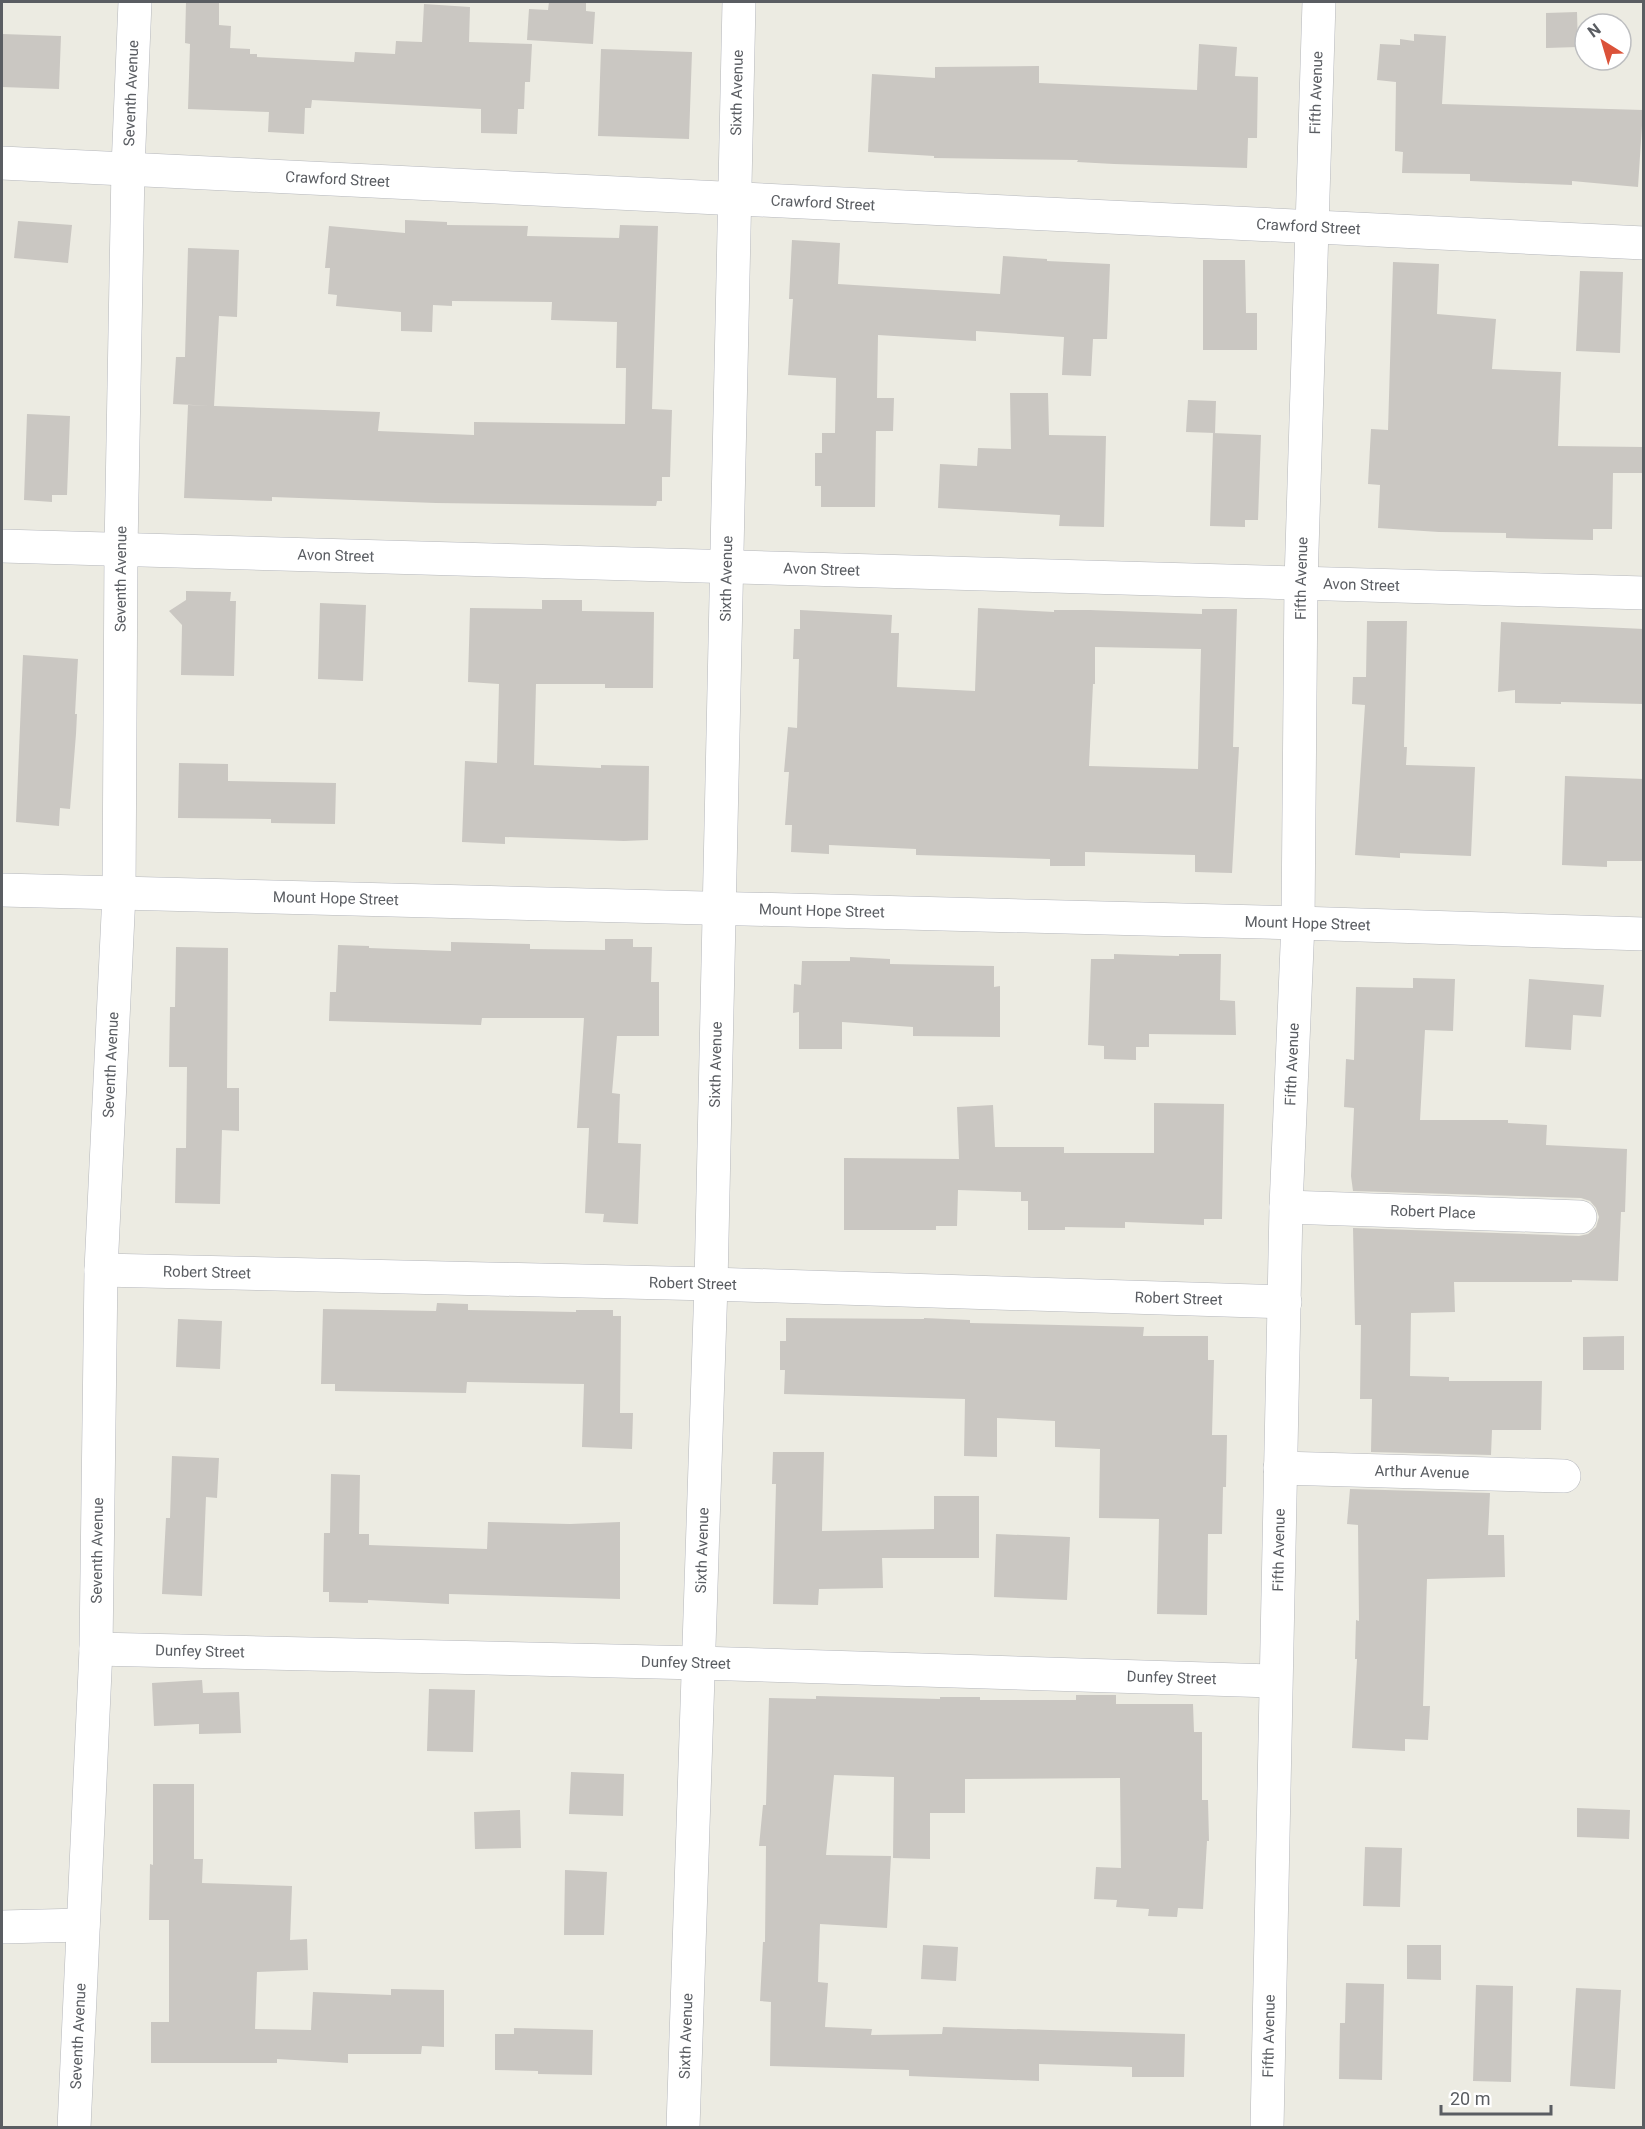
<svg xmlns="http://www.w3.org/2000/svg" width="1645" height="2129" font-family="Roboto,sans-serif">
  <rect width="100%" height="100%" fill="#ecebe2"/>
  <path fill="#cac7c2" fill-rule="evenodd" d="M 186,2 L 219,2 L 219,25 L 231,26 L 230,48 L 250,49 L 250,54 L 257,54 L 257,57 L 354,62 L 355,52 L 395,54 L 396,41 L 422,42 L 424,4 L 470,7 L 469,42 L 532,44 L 530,82 L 525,82 L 524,109 L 518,109 L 517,134 L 481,133 L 481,109 L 312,100 L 311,108 L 305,108 L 304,134 L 268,132 L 269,112 L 188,109 L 190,44 L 185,43 Z
    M 549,2 L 586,2 L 586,11 L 595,12 L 593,44 L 527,40 L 529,9 L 548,10 Z
    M 1577,12 L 1578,47 L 1546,48 L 1546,13 Z
    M 2,34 L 61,36 L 59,89 L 2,87 Z
    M 1414,34 L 1446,36 L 1442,104 L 1643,110 L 1638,187 L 1572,181 L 1572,185 L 1470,181 L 1470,174 L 1402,173 L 1403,152 L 1395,151 L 1396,82 L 1377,80 L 1380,44 L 1400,45 L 1400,39 L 1414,41 Z
    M 1199,44 L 1237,47 L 1235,76 L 1258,77 L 1257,138 L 1248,138 L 1247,168 L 1114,164 L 1077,162 L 1078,160 L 934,158 L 934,156 L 868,152 L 872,74 L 935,78 L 935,67 L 1039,66 L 1039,83 L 1197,90 Z
    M 601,49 L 692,52 L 689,139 L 598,136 Z
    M 405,220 L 447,222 L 447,225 L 528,226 L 527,236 L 619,238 L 620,225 L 658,226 L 652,409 L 672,410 L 670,477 L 662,477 L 662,501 L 657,501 L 656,506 L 436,503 L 272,497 L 272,501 L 184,498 L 188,405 L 380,412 L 378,431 L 474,435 L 474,422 L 625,424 L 626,368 L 616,368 L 617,322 L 551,320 L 552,302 L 452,301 L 452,306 L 433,305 L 432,332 L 401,331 L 401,312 L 336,306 L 337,295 L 328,294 L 330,268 L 325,268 L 329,226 L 405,233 Z
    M 18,221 L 72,225 L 68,263 L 14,258 Z
    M 792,240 L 840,243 L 838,284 L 1000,294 L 1003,256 L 1047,259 L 1047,261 L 1110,264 L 1107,339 L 1093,339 L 1091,376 L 1062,375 L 1064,337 L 976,331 L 976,341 L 878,335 L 877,398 L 894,398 L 893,431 L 876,431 L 875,507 L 821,507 L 821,486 L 815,486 L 815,453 L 822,453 L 822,433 L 835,433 L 836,378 L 788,375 L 793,299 L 789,299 Z
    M 188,248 L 239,250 L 237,317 L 219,316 L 214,406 L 173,404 L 176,357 L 185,357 Z
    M 1203,260 L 1245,260 L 1246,313 L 1257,313 L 1257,350 L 1203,350 Z
    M 1393,262 L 1439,264 L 1437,314 L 1496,319 L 1492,369 L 1561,372 L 1558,446 L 1644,447 L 1644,473 L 1613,473 L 1612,529 L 1593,529 L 1593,540 L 1506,538 L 1506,533 L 1439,532 L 1378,528 L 1380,485 L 1368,484 L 1371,429 L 1388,430 Z
    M 1580,271 L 1623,272 L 1620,353 L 1576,351 Z
    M 1010,393 L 1048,393 L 1049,435 L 1106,436 L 1104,527 L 1059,526 L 1060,515 L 938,508 L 940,464 L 977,466 L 978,448 L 1011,449 Z
    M 1188,400 L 1216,401 L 1215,433 L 1186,432 Z
    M 27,414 L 70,416 L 67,495 L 52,495 L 52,502 L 24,500 Z
    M 1213,433 L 1261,435 L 1258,520 L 1245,520 L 1245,527 L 1210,526 Z
    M 186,591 L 231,592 L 230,601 L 236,601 L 234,676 L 181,675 L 182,625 L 169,611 L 186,600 Z
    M 542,600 L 582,600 L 582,611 L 654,612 L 653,688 L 605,688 L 605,684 L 536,684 L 534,765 L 601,768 L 601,765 L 649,766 L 648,840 L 624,841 L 505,837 L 505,844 L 462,842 L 465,761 L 497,763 L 499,684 L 468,682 L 470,608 L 542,609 Z
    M 320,603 L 366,605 L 363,681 L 318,679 Z
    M 978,608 L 1054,612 L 1054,610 L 1090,610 L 1202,614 L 1202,609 L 1237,609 L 1233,747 L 1239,747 L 1232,873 L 1195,872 L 1195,855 L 1085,852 L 1085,866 L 1050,866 L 1050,859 L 916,855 L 916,849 L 829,845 L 829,854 L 791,852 L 792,825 L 785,825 L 789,772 L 784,772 L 788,727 L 797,728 L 799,659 L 793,659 L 794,629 L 800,629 L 800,610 L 892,615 L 891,633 L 899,633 L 897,687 L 975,691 ZM 1095,647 L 1201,649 L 1198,769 L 1089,766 L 1093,684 L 1095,684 Z
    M 1367,621 L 1407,621 L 1404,747 L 1407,747 L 1406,765 L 1475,767 L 1471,856 L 1400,853 L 1400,858 L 1355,855 L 1365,705 L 1352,704 L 1353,677 L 1366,677 Z
    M 1501,622 L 1644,629 L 1644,704 L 1561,702 L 1561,704 L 1515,703 L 1515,690 L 1498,692 Z
    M 23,655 L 78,659 L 75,714 L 77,714 L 76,734 L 70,809 L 60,808 L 59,826 L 16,822 Z
    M 179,763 L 228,764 L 228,781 L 336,783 L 335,824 L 271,823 L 271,819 L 178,818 Z
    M 1565,776 L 1644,779 L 1644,861 L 1607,861 L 1607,867 L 1562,865 Z
    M 605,939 L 633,939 L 633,947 L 652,947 L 651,982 L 659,982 L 659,1036 L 617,1036 L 612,1093 L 620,1094 L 618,1143 L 641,1144 L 638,1224 L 603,1222 L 604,1214 L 585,1213 L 589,1128 L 577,1128 L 584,1018 L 482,1018 L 481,1025 L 329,1021 L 330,992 L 336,992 L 338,945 L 369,946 L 369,948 L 451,951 L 451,942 L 530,944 L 530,949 L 605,950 Z
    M 176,947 L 228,948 L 227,1088 L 239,1088 L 239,1131 L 222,1130 L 220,1204 L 175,1203 L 176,1148 L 186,1148 L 187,1067 L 169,1067 L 170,1007 L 175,1007 Z
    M 1114,954 L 1179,956 L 1179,954 L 1221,954 L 1220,1000 L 1235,1001 L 1236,1035 L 1149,1034 L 1149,1047 L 1136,1047 L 1136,1060 L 1104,1059 L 1104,1046 L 1088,1045 L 1091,959 L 1114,959 Z
    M 850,957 L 890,959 L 890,964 L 994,966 L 994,987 L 1000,986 L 1000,1037 L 913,1036 L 913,1027 L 842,1022 L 842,1049 L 799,1049 L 799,1012 L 793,1013 L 794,984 L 801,985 L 802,961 L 850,961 Z
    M 1413,978 L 1455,979 L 1453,1031 L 1425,1030 L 1420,1120 L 1508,1120 L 1508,1123 L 1547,1125 L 1546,1145 L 1627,1149 L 1625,1212 L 1621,1212 L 1618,1281 L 1572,1280 L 1572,1282 L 1454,1282 L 1455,1312 L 1411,1313 L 1410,1376 L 1449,1377 L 1449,1381 L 1542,1381 L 1541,1430 L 1492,1430 L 1491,1455 L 1371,1452 L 1372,1399 L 1360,1399 L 1361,1325 L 1355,1325 L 1353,1228 L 1579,1236 L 1588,1234 L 1596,1227 L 1599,1217 L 1596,1208 L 1590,1201 L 1581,1198 L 1353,1191 L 1351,1176 L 1354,1108 L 1344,1107 L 1346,1059 L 1354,1060 L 1356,987 L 1413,988 Z
    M 1529,979 L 1604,985 L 1601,1017 L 1573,1015 L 1571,1050 L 1525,1047 Z
    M 1154,1103 L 1224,1104 L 1222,1219 L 1204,1219 L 1204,1225 L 1125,1222 L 1125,1228 L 1065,1227 L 1065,1230 L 1028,1230 L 1028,1201 L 1021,1201 L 1021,1192 L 958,1190 L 957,1226 L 936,1226 L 936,1230 L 844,1230 L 844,1158 L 959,1159 L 957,1107 L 993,1105 L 995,1147 L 1064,1147 L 1064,1153 L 1154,1153 Z
    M 437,1303 L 468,1304 L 468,1310 L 576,1312 L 576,1310 L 613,1310 L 613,1316 L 621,1316 L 620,1413 L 633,1413 L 632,1449 L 582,1447 L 584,1384 L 467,1382 L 466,1393 L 335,1391 L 335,1384 L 321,1384 L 323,1309 L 436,1311 Z
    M 786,1318 L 924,1319 L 924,1318 L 970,1320 L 970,1323 L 1144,1327 L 1143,1336 L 1208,1336 L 1208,1360 L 1214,1360 L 1212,1435 L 1227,1435 L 1226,1487 L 1223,1487 L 1222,1534 L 1208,1534 L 1207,1615 L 1157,1614 L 1159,1519 L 1099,1518 L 1100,1449 L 1055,1447 L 1055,1421 L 997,1418 L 997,1457 L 964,1456 L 965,1399 L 784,1394 L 785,1370 L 780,1370 L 780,1341 L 786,1341 Z
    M 178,1319 L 222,1321 L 220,1369 L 176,1367 Z
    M 1624,1336 L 1624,1370 L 1583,1370 L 1583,1337 Z
    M 773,1452 L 824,1452 L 822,1531 L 934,1529 L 934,1496 L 979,1496 L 979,1558 L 882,1558 L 883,1588 L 819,1589 L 818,1605 L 773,1604 L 776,1484 L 772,1484 Z
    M 172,1456 L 219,1458 L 217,1498 L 206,1497 L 202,1596 L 162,1594 L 166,1518 L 170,1518 Z
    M 331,1474 L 360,1475 L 359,1534 L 369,1534 L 369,1545 L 487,1549 L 488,1522 L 570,1524 L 620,1522 L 620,1599 L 449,1594 L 449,1604 L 368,1600 L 368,1603 L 329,1602 L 329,1592 L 323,1592 L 324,1533 L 330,1533 Z
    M 1350,1489 L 1490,1493 L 1488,1535 L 1504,1535 L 1505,1577 L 1427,1579 L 1423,1706 L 1430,1706 L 1428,1740 L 1405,1739 L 1405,1751 L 1352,1748 L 1357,1659 L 1355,1659 L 1356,1620 L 1359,1621 L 1358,1525 L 1347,1524 Z
    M 996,1534 L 1070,1537 L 1067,1600 L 994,1597 Z
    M 202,1680 L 203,1693 L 239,1692 L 241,1733 L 199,1734 L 199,1724 L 154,1726 L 152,1683 Z
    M 429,1689 L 475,1690 L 473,1752 L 427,1751 Z
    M 1076,1695 L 1116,1695 L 1116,1704 L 1193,1704 L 1194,1732 L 1202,1732 L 1202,1800 L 1208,1800 L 1209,1841 L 1207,1841 L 1203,1909 L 1178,1908 L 1177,1917 L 1148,1916 L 1149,1909 L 1116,1907 L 1117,1900 L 1094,1899 L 1096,1867 L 1121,1868 L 1120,1778 L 965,1779 L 965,1813 L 930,1813 L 930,1859 L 893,1858 L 894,1777 L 834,1775 L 826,1855 L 891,1856 L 887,1928 L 820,1924 L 818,1982 L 828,1983 L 825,2027 L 872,2029 L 871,2035 L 942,2034 L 943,2027 L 1185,2034 L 1184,2077 L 1132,2077 L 1132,2067 L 1039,2064 L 1039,2081 L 909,2076 L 909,2070 L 770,2066 L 771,2002 L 760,2001 L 763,1942 L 765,1942 L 766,1846 L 759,1846 L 763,1805 L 766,1805 L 769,1698 L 816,1699 L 816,1696 L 940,1699 L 940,1697 L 980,1697 L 980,1700 L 1076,1700 Z
    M 571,1772 L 624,1774 L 623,1816 L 569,1814 Z
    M 153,1784 L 194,1784 L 194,1859 L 203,1859 L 202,1883 L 292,1886 L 290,1940 L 307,1939 L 308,1970 L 257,1972 L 255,2029 L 311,2030 L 313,1992 L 391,1995 L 391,1989 L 444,1990 L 444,2047 L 422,2046 L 421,2054 L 348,2054 L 348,2063 L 277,2059 L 277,2063 L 151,2063 L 151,2022 L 169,2022 L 169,1920 L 149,1920 L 150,1864 L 153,1865 Z
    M 1577,1808 L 1630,1810 L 1629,1839 L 1577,1837 Z
    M 520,1810 L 521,1848 L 475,1849 L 474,1812 Z
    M 1365,1847 L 1402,1848 L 1400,1907 L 1363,1906 Z
    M 565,1870 L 607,1872 L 604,1935 L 564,1935 Z
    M 923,1945 L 958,1947 L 956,1981 L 921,1979 Z
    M 1407,1945 L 1441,1945 L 1441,1980 L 1407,1979 Z
    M 1346,1983 L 1384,1984 L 1382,2080 L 1339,2079 L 1340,2023 L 1345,2023 Z
    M 1476,1985 L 1513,1986 L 1511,2082 L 1473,2081 Z
    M 1576,1988 L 1621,1990 L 1615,2089 L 1570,2086 Z
    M 514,2028 L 593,2030 L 592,2075 L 538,2074 L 538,2071 L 495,2070 L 495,2034 L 514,2034 Z"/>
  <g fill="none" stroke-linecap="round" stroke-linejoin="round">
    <g stroke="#b5b7bc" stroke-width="34">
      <g id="street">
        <path id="s1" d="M 2,163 L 1644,243"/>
        <path id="s2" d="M 2,546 L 1644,593"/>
        <path id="s3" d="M 2,890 L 1298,923 L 1644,934"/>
        <path id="s4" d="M 1286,1207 L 1580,1217"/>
        <path id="s5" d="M 101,1270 L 711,1284 L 1285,1302"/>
        <path id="s6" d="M 1280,1468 L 1564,1476"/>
        <path id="s7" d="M 96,1649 L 699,1663 L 1275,1681"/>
        <path d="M 2,1927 L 83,1925"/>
        <path id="s8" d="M 74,2128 L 96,1649 L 101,1270 L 119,894 L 121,550 L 128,168 L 135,2"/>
        <path id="s9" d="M 683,2128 L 711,1284 L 739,2"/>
        <path id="s10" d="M 1267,2128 L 1286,1207 L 1298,923 L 1301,582 L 1319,2"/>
      </g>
    </g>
    <use href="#street" stroke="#fff" stroke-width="33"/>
  </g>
  <g text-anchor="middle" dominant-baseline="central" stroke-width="6" stroke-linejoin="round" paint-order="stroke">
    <g font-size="15" fill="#5a5d62" stroke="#fff">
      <text stroke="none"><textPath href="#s8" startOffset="2036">Seventh Avenue</textPath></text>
      <text stroke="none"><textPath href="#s9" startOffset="2036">Sixth Avenue</textPath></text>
      <text stroke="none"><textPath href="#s10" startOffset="2036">Fifth Avenue</textPath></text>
      <text stroke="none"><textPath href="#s1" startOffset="336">Crawford Street</textPath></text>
      <text stroke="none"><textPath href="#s1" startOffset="822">Crawford Street</textPath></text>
      <text stroke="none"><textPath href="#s1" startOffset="1308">Crawford Street</textPath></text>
      <text stroke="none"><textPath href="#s2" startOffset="334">Avon Street</textPath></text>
      <text stroke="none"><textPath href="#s2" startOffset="820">Avon Street</textPath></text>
      <text stroke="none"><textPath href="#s8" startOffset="1550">Seventh Avenue</textPath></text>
      <text stroke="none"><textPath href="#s9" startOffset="1550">Sixth Avenue</textPath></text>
      <text stroke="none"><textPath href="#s10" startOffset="1550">Fifth Avenue</textPath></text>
      <text stroke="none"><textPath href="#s2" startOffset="1360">Avon Street</textPath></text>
      <text stroke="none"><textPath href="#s3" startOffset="334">Mount Hope Street</textPath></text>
      <text stroke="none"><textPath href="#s3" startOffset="820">Mount Hope Street</textPath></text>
      <text stroke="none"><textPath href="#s3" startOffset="1306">Mount Hope Street</textPath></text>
      <text stroke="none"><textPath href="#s10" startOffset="1064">Fifth Avenue</textPath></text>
      <text stroke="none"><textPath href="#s8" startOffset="1064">Seventh Avenue</textPath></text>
      <text stroke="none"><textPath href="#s9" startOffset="1064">Sixth Avenue</textPath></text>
      <text stroke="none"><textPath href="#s4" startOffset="147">Robert Place</textPath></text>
      <text stroke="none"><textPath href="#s5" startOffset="106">Robert Street</textPath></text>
      <text stroke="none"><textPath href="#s5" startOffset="592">Robert Street</textPath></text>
      <text stroke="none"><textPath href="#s5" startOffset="1078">Robert Street</textPath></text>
      <text stroke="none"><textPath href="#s6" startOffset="142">Arthur Avenue</textPath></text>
      <text stroke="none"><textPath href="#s8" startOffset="578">Seventh Avenue</textPath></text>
      <text stroke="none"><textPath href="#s9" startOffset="578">Sixth Avenue</textPath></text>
      <text stroke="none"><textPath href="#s10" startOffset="578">Fifth Avenue</textPath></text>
      <text stroke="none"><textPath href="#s7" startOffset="104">Dunfey Street</textPath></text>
      <text stroke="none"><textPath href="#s7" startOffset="590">Dunfey Street</textPath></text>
      <text stroke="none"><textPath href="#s7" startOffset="1076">Dunfey Street</textPath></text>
      <text stroke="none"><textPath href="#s8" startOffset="92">Seventh Avenue</textPath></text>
      <text stroke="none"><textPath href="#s9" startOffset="92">Sixth Avenue</textPath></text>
      <text stroke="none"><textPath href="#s10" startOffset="92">Fifth Avenue</textPath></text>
    </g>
  </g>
  <rect width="1645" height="2129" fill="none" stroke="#5a5d62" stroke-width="6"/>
  <g transform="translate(1603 42) rotate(323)"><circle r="28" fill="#ffffff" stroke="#bdbec0" stroke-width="1.5"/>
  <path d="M0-4.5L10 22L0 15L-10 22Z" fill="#db5239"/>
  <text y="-9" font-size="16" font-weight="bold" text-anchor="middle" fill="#5a5d62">N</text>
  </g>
  <path d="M1441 2105v9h110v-9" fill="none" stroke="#5a5d62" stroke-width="3"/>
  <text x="1450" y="2105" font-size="18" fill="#5a5d62" stroke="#ffffff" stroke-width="4.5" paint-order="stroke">20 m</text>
</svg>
